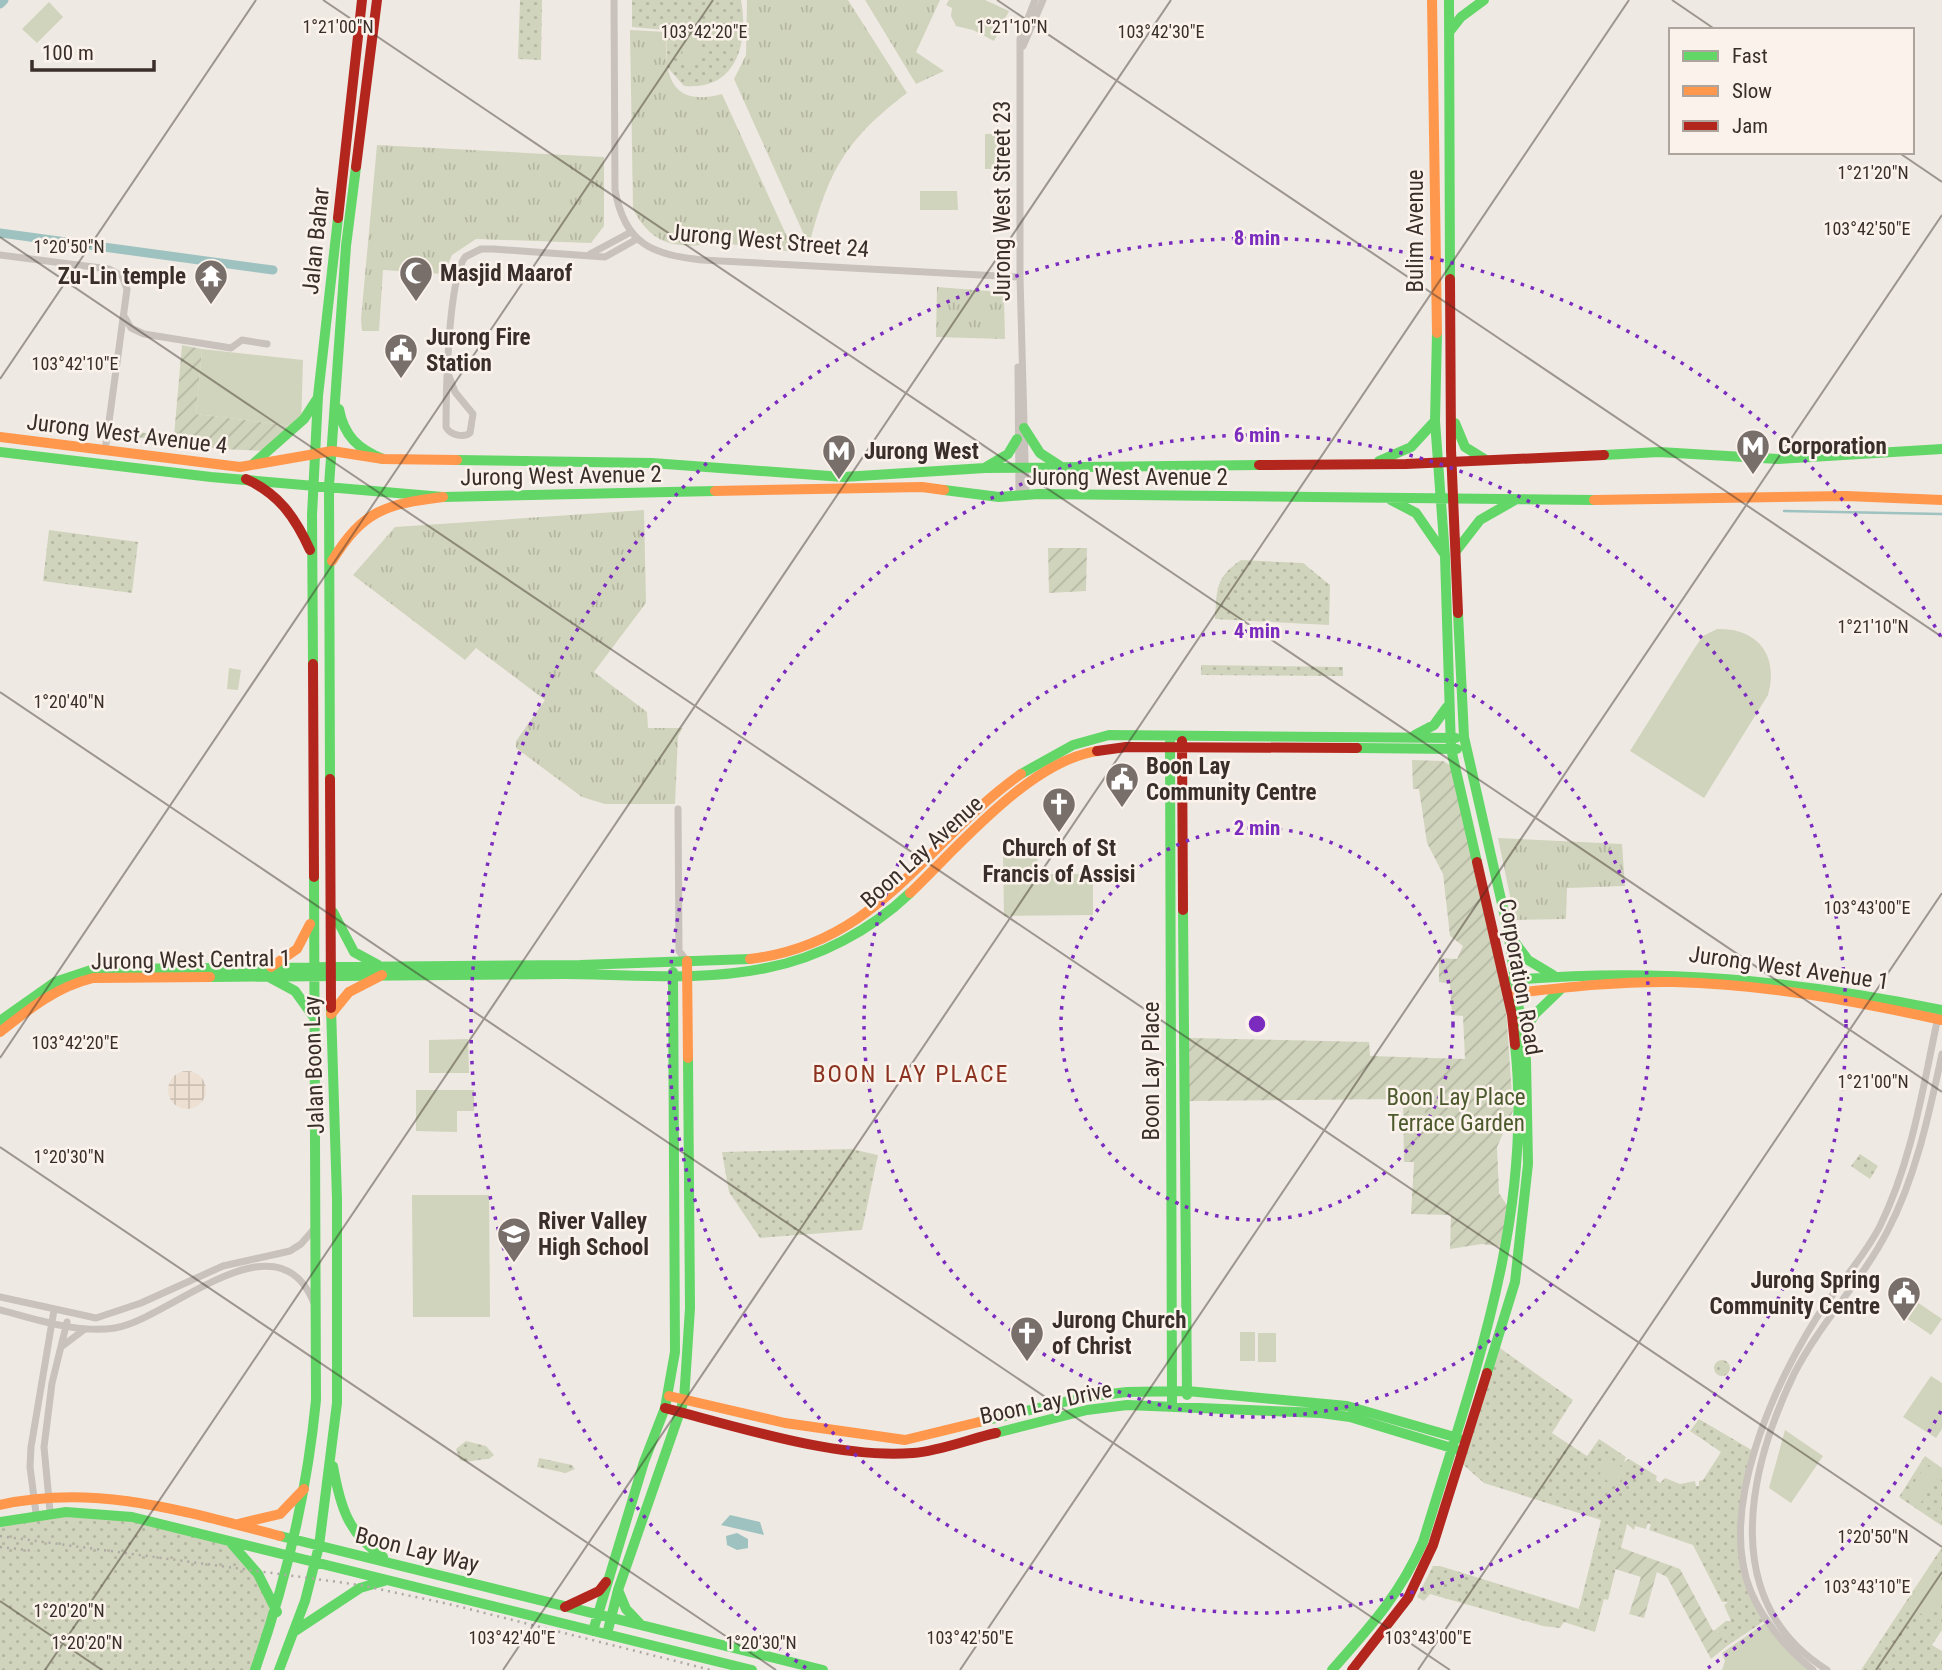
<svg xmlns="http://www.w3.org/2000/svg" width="1942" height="1670" font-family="'Roboto Condensed',sans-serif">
  <defs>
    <pattern id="grass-tufts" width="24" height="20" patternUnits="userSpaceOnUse" patternTransform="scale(1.75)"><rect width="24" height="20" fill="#d1d4bc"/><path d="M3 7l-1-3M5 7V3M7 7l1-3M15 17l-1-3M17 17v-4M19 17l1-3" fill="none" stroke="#b4b6a2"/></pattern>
    <pattern id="park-dots" width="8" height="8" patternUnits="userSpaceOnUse" patternTransform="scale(1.75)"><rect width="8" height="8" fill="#d1d4bc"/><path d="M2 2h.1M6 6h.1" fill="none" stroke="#b4b6a2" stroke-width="1.8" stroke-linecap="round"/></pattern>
    <pattern id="garden-furrows" width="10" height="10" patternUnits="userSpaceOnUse" patternTransform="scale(1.75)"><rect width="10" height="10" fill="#d1d4bc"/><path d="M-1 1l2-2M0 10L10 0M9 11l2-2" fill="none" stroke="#b4b6a2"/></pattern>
    <pattern id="plaza-grid" width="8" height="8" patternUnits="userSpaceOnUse" patternTransform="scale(1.75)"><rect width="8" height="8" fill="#ede0d2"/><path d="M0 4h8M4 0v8" fill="none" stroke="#ccc0b4"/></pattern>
  </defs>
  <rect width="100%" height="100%" fill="#efe9e3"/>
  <path fill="url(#grass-tufts)" d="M 747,0 L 848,0 L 907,93 C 845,140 828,172 809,246 L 734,79 L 746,55 Z
    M 865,0 L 940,0 L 916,52 L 944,71 L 916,84 Z
    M 630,30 L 666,32 C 665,74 669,108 722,94 L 794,252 C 776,250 757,246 739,245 C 692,242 659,259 633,209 Z
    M 377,145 L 604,157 L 604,226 L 591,243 L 476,239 L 452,255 L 444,274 L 383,270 L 379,331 L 362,331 L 361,319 Z
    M 937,287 L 1001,292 L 1004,297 L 1005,339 L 936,337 Z
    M 644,510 L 646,603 L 594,672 L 647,712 L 648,728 L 683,728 L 678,736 L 675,804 L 605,804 L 582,797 L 516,748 L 516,741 L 545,700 L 476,648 L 465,660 L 353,575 L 395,527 Z
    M 1498,838 L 1622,844 L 1625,886 L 1567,888 L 1566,919 L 1515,920 Z"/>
  <path fill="url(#park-dots)" d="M 520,0 L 542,0 L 541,60 L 518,59 Z
    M 632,0 L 741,0 C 749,44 736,91 684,86 L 667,67 L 666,30 L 632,27 Z
    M 49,530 L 138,542 L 132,593 L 43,581 Z
    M 1241,560 L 1303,563 L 1330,585 L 1329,625 L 1215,619 C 1217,589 1215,578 1241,560 Z
    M 1201,665 L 1343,667 L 1343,676 L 1201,675 Z
    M 851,1149 L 878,1155 L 862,1230 L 760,1238 L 729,1192 L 722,1152 Z
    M 1860,1154 L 1878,1166 L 1870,1179 L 1851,1166 Z
    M 1497,1346 L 1573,1400 L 1552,1433 L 1587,1456 L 1599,1439 L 1626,1457 L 1624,1462 L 1629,1459 L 1657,1476 L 1656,1480 L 1660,1483 L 1665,1478 L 1680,1484 L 1695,1481 L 1696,1486 L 1699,1486 L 1699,1481 L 1703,1480 L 1721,1452 L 1690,1431 L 1699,1419 L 1755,1452 L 1740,1524 L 1751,1592 L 1766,1620 L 1727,1646 L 1716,1629 L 1726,1621 L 1731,1621 L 1724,1605 L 1728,1602 L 1722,1602 L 1693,1545 L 1649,1530 L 1651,1525 L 1648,1523 L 1646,1529 L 1635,1526 L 1634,1530 L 1627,1524 L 1608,1600 L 1604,1599 L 1595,1632 L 1564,1622 L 1560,1628 L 1543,1626 L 1430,1594 L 1424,1601 L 1417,1597 L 1433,1566 L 1440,1566 L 1579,1609 L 1601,1520 L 1484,1483 L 1459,1461 Z
    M1714 1368a8 8 0 1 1 16 0a8 8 0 1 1-16 0Z
    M 466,1441 L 486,1446 L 494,1455 L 489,1459 C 478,1458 470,1464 460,1460 L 456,1449 Z
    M 1925,1456 L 1942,1468 L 1942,1526 L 1899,1497 Z
    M 539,1458 L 572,1465 L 575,1469 L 566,1473 L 537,1467 Z
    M 29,1515 L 114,1515 L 228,1542 L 249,1560 L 269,1604 L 270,1621 L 251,1670 L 0,1670 L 0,1524 Z
    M 1942,1547 L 1942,1630 L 1932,1645 L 1942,1651 L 1942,1670 L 1861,1670 Z"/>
  <path fill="url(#garden-furrows)" d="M 182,345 L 202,349 L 196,414 L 301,427 L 269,451 L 221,449 L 107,433 L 107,429 L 174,436 Z
    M 1048,548 L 1087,548 L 1086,591 L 1049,593 Z
    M 1412,760 L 1443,761 L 1453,767 L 1506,1009 L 1513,1111 L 1497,1147 L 1499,1193 L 1508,1207 L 1504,1247 L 1482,1244 L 1450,1249 L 1451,1215 L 1411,1214 L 1414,1162 L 1404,1162 L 1403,1099 L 1187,1101 L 1188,1038 L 1369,1042 L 1370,1056 L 1465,1059 L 1463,1016 L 1452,1015 L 1450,984 L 1439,982 L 1439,958 L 1457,959 L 1463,946 L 1450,936 L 1443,874 L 1427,843 L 1419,789 L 1413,789 Z
    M 1619,1547 L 1680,1569 L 1713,1631 L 1716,1629 L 1727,1646 L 1711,1659 L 1667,1577 L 1657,1572 L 1644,1618 L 1629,1614 L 1641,1577 L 1615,1569 Z"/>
  <path fill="#d1d4bc" d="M 949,0 L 985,0 L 1009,11 L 994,41 L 973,30 L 956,26 L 951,16 L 952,8 L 946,5 Z
    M 49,2 L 63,17 L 37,43 L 22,29 Z
    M 683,38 L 701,38 L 700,64 L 682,63 Z
    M 985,134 L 1003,134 L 1004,169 L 985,169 Z
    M 920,191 L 957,191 L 958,210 L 920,210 Z
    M 202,349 L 303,360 L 301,427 L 196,414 Z
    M 1717,629 C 1758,628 1779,655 1768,695 L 1704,798 L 1630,751 L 1694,649 L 1703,636 Z
    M 229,668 L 241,670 L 238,690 L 227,689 Z
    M 1003,854 L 1037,854 L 1038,874 L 1093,874 L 1093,915 L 1004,916 Z
    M 468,1039 L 469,1073 L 429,1073 L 429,1040 Z
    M 416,1090 L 474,1090 L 474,1111 L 457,1111 L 457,1132 L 416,1131 Z
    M 1409,1106 L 1425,1106 L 1425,1131 L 1409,1131 Z
    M 412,1195 L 489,1195 L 490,1317 L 413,1317 Z
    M 1914,1300 L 1942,1319 L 1931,1335 L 1903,1316 Z
    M 1240,1332 L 1255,1332 L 1255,1361 L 1240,1361 Z
    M 1258,1333 L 1276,1333 L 1276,1362 L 1258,1362 Z
    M 1931,1376 L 1942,1383 L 1942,1429 L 1936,1438 L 1903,1417 Z
    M 1785,1430 L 1823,1456 L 1791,1503 L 1769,1488 Z
    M 1610,1458 L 1627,1471 L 1616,1487 L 1599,1475 Z
    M 1926,1465 L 1940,1473 L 1920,1504 L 1906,1495 Z
    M 1926,1574 L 1942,1585 L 1942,1593 L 1926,1617 L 1906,1604 Z
    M 1765,1623 L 1812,1670 L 1722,1670 L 1725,1661 L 1722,1653 Z"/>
  <path fill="url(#plaza-grid)" d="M168 1090a19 19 0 1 1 38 0a19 19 0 1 1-38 0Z"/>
  <path fill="#9ec2c0" d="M 730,1515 L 760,1522 L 764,1535 L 721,1525 Z
    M 737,1533 L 748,1539 L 748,1548 L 737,1550 L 727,1545 L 726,1536 Z"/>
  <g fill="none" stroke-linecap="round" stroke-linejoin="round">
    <path stroke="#9ec2c0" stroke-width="2.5" d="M 1784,511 L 1942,514"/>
    <path stroke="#9ec2c0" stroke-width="9" d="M 0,4 L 4,0
      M 0,233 L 273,270"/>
    <path stroke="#c8c1bc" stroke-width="7" d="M 614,0 L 615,190 C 625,245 652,254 702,260 L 1020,277
      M 1023,46 L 1043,0
      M 590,254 L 631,232
      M 0,255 L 109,269 L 122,276 L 127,289 L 105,451
      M 124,316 L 131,328 L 144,334 L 231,348 L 242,340 L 267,344
      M 1018,367 L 1019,496
      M 449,376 L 455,392 L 473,414 L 470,433 C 463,438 450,435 446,427 C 446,394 448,280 465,257 L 481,249 L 493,249 L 605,257 L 637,239
      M 1026,496 L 1020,277 L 1020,39 L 1035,0
      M 678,809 L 679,951 L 687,961
      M 0,1297 L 96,1318 L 141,1303 L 223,1266 L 290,1251 L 301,1244 L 314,1229
      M 0,1310 C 36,1319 78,1334 115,1328 C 170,1319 277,1211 314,1303
      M 61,1347 L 85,1329
      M 50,1511 L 44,1447 L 52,1383 L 67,1322
      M 36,1513 L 30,1467 L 31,1447 L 54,1310
      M 1813,1670 C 1786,1648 1765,1624 1751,1592 C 1717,1510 1773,1387 1817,1317 C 1837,1286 1863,1259 1880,1226 C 1912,1161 1923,1087 1938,1017
      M 1827,1670 C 1719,1602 1747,1472 1794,1374 C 1820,1323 1861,1282 1887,1232 C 1916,1177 1929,1114 1942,1054"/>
    <path stroke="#63d668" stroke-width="10" d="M 1449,0 L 1450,279
      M 1450,31 L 1461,17 L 1484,0
      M 1437,333 L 1435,421 L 1445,556 L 1451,749 L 1477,862
      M 339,409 C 344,436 358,449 383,459
      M 1455,423 L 1465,447 L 1486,460
      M 1024,428 L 1040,453 L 1060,466
      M 0,452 L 211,477 L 443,497 L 715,491
      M 1604,455 L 1659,452 L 1778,459 L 1942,449
      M 457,460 L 652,463 L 843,477 L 985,468 L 1259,465
      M 1379,461 L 1411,447 L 1435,421
      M 253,464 L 304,419 L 317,399
      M 986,467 L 1008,454 L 1017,439
      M 944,490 L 999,497 L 1038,494 L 1594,500
      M 1391,500 L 1416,513 L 1445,555
      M 1456,551 L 1480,520 L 1515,500
      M 1458,613 L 1464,737 L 1508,930 L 1526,1060 L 1528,1164 L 1515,1282 L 1487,1373
      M 313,664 L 312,515 L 318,396 L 338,218
      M 1415,735 L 1434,725 L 1447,707
      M 1170,741 L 1172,1405
      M 1357,748 L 1457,749
      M 1021,774 L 1073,745 L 1109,735 L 1456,738
      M 330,779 L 329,486 L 346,246 L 356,167
      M 1183,910 L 1187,1395
      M 333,912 L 354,952 L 378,965
      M 1511,937 L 1528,960 L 1553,975
      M 210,977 C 329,976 447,974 565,974 C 632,974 700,982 766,968 C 819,958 871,930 910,893
      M 269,977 L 295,991 L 313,1016
      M 1512,980 C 1658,967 1799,981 1942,1010
      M 0,1021 L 55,982 L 94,969 L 580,965 L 750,959
      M 1524,1031 L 1535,1014 L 1560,990
      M 979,1422 L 1085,1397 L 1127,1392 L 1187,1391 L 1347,1406 L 1458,1438
      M 996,1433 L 1087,1410 L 1127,1405 L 1321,1413 L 1350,1417 L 1455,1449
      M 333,1466 C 340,1506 348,1534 383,1557
      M 0,1522 L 66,1512 L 132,1517 L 752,1670
      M 280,1536 L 823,1670
      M 231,1543 L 258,1574 L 277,1612
      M 618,1590 L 626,1609 L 641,1625
      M 295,1631 L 360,1588 L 384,1581
      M 593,1631 L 644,1462 L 665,1408 L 675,1352 L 673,972
      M 607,1634 L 618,1590 L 684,1400 L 690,1308 L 688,1058
      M 255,1670 C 286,1582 307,1493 316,1400 L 314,877
      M 279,1670 L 305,1601 L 319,1546 L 337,1403 L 337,1199 L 331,1008
      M 1332,1670 C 1370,1627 1399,1596 1423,1542 C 1472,1380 1534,1217 1515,1045"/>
    <path stroke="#ff974d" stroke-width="10" d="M 1432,0 L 1437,333
      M 0,437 L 240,467 L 332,451 L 383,459 L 457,460
      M 715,491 L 922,487 L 944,490
      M 1594,500 L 1846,496 L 1942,500
      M 332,561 C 363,510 386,504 443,497
      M 910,893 C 958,847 1030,761 1097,751
      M 750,959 C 880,943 925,842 1021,774
      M 687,961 L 688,1058
      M 271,967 L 297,949 L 310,924
      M 1515,993 C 1568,987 1621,981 1674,982 C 1765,984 1854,1001 1942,1020
      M 331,1014 L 349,992 L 382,975
      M 0,1032 C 29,1009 56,987 93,978 L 210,977
      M 669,1396 L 785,1423 L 905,1440 L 979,1422
      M 0,1505 C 96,1483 187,1512 280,1536
      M 238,1524 L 280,1514 L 304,1489"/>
    <path stroke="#b3261e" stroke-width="10" d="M 356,167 L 377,0
      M 338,218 L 362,0
      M 1450,279 L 1451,450 L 1458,613
      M 1259,465 L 1406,464 L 1604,455
      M 246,479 C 279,494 295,517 310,550
      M 313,664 L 314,877
      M 1182,741 L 1183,910
      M 1097,751 L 1126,747 L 1357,748
      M 330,779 L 331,1008
      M 1477,862 L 1512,1015 L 1515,1045
      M 665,1408 C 738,1427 837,1459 913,1453 C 940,1451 969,1439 996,1433
      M 565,1607 L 599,1591 L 606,1582
      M 1352,1670 L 1408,1598 L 1433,1545 L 1487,1373"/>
    <path stroke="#afa9a6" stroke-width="2.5" stroke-dasharray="2 5" stroke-linecap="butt" d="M 0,1536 L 360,1585 L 453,1605 L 711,1670
      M 0,1547 L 35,1551"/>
  </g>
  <path fill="none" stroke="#392e29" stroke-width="2" stroke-opacity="0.45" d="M 323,0 L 1942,1092M 997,0 L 1942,637M 1672,0 L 1716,30M 1898,152 L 1942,182M 0,237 L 1942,1547M 0,379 L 256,0M 0,692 L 1450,1670M 0,1058 L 713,0M 0,1147 L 776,1670M 0,1601 L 102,1670M 45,1670 L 1171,0M 503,1670 L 1629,0M 960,1670 L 1942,215M 1418,1670 L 1942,893M 1876,1670 L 1942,1572"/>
  <g fill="none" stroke="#7b2cbf" stroke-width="3.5" stroke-dasharray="3.5 7">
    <circle cx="1257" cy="1024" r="196"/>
    <circle cx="1257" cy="1024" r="393"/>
    <circle cx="1257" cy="1024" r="589"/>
    <path d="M1941 1411A786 786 0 0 1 1708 1668M806 1668A786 786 0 1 1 1941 637"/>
  </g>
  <defs>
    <g id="mosque-pin" transform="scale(1.75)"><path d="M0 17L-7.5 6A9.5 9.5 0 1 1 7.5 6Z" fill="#796f6a" stroke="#fbf3eb"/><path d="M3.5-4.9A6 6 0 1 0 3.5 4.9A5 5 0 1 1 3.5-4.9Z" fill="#fff"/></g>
    <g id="temple-pin" transform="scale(1.75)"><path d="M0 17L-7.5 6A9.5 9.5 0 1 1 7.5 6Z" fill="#796f6a" stroke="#fbf3eb"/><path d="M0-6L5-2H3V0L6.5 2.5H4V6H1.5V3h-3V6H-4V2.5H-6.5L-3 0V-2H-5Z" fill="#fff"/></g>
    <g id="civic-pin" transform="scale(1.75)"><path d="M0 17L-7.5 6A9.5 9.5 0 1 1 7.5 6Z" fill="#796f6a" stroke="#fbf3eb"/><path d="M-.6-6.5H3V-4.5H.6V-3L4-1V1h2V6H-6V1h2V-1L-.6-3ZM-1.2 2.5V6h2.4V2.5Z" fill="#fff"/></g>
    <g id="metro-pin" transform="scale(1.75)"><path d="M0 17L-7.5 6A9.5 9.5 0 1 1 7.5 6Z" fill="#796f6a" stroke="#fbf3eb"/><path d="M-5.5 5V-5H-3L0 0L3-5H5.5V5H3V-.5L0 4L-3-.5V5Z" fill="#fff"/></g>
    <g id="church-pin" transform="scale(1.75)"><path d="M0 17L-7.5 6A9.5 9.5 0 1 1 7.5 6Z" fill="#796f6a" stroke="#fbf3eb"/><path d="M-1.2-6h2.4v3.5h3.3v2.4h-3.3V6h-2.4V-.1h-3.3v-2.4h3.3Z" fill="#fff"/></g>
    <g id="school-pin" transform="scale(1.75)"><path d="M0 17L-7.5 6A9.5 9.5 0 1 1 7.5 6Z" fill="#796f6a" stroke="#fbf3eb"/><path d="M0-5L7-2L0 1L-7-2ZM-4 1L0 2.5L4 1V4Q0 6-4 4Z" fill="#fff"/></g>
  </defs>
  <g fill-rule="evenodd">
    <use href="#mosque-pin" x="416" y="273"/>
    <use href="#temple-pin" x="211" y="276"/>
    <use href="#civic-pin" x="401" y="350"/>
    <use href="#metro-pin" x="1753" y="446"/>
    <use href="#metro-pin" x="839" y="451"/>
    <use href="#civic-pin" x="1122" y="779"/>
    <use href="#church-pin" x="1059" y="804"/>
    <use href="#school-pin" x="514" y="1234"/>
    <use href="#civic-pin" x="1904" y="1293"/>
    <use href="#church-pin" x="1027" y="1333"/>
  </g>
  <g text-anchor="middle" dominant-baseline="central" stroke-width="5" stroke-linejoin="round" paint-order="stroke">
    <g font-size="23" fill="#392e29" stroke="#fbf3eb">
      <text transform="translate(1002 201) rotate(-90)">Jurong West Street 23</text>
      <text transform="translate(1415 231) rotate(-90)">Bulim Avenue</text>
      <text transform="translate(316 241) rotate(-84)">Jalan Bahar</text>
      <text transform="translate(769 241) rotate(5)">Jurong West Street 24</text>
      <text transform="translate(127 434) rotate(7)">Jurong West Avenue 4</text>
      <text transform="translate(561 476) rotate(-1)">Jurong West Avenue 2</text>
      <text x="1127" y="477">Jurong West Avenue 2</text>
      <text transform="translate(922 852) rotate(-42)">Boon Lay Avenue</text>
      <text transform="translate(191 960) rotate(-1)">Jurong West Central 1</text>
      <text transform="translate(1789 968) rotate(8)">Jurong West Avenue 1</text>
      <text transform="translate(1520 977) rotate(80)">Corporation Road</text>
      <text transform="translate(314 1065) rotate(-92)">Jalan Boon Lay</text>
      <text transform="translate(1151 1071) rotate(-90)">Boon Lay Place</text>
      <text transform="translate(1046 1403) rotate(-12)">Boon Lay Drive</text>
      <text transform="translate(417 1550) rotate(14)">Boon Lay Way</text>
    </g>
    <g font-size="23" font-weight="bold" fill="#392e29" stroke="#fbf3eb" text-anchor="start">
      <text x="440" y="273">Masjid Maarof</text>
      <text x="186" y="276" text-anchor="end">Zu-Lin temple</text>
      <text x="426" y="337">Jurong Fire<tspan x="426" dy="26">Station</tspan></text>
      <text x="1778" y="446">Corporation</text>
      <text x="864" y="451">Jurong West</text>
      <text x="1146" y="766">Boon Lay<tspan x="1146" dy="26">Community Centre</tspan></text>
      <text x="1059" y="848" text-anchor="middle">Church of St<tspan x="1059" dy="26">Francis of Assisi</tspan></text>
      <text x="538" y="1221">River Valley<tspan x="538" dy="26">High School</tspan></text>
      <text x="1880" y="1280" text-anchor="end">Jurong Spring<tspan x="1880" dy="26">Community Centre</tspan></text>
      <text x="1052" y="1320">Jurong Church<tspan x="1052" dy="26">of Christ</tspan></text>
    </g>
    <g font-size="23" fill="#4b592c" stroke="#fbf3eb">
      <text x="1456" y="1097">Boon Lay Place<tspan x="1456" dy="26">Terrace Garden</tspan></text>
    </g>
    <g font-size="24" letter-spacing="2" fill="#8b3320" stroke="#fbf3eb">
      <text x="911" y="1074">BOON LAY PLACE</text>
    </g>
  </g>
  <g font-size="18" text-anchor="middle" fill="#392e29" stroke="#fbf3eb" stroke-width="5" stroke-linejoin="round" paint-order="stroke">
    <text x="338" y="33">1°21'00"N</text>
    <text x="1012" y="33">1°21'10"N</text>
    <text x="1161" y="38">103°42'30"E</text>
    <text x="704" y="38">103°42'20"E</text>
    <text x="1873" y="179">1°21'20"N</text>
    <text x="1867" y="235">103°42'50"E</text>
    <text x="69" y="253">1°20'50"N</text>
    <text x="75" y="370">103°42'10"E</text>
    <text x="1873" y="633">1°21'10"N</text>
    <text x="69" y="708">1°20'40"N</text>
    <text x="1867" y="914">103°43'00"E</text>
    <text x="75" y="1049">103°42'20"E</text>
    <text x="1873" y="1088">1°21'00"N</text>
    <text x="69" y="1163">1°20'30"N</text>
    <text x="1873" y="1543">1°20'50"N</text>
    <text x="1867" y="1593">103°43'10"E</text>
    <text x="69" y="1617">1°20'20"N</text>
    <text x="512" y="1644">103°42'40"E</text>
    <text x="970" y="1644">103°42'50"E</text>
    <text x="1428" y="1644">103°43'00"E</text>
    <text x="87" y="1649">1°20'20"N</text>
    <text x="761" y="1649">1°20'30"N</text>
  </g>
  <circle cx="1257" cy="1024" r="10" fill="#7b2cbf" stroke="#fbf3eb" stroke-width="3.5"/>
  <g font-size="21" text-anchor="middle" font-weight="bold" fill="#7b2cbf" stroke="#fbf3eb" stroke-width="5" stroke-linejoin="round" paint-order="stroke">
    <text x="1257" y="245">8 min</text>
    <text x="1257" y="442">6 min</text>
    <text x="1257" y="638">4 min</text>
    <text x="1257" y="835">2 min</text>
  </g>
  <rect x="1669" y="28" width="245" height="126" fill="#fbf3eb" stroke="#ada49d" stroke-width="2"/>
  <rect x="1683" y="51" width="35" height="10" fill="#63d668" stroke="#ada49d" stroke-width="2"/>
  <text x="1732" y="63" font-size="21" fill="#392e29">Fast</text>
  <rect x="1683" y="86" width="35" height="10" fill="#ff974d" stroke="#ada49d" stroke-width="2"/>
  <text x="1732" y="98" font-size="21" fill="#392e29">Slow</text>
  <rect x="1683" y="121" width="35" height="10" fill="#b3261e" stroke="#ada49d" stroke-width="2"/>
  <text x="1732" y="133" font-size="21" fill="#392e29">Jam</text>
  <path d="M32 60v10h122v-10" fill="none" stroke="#392e29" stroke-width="3.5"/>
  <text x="42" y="60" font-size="21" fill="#392e29" stroke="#fbf3eb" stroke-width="5" paint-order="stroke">100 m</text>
</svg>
